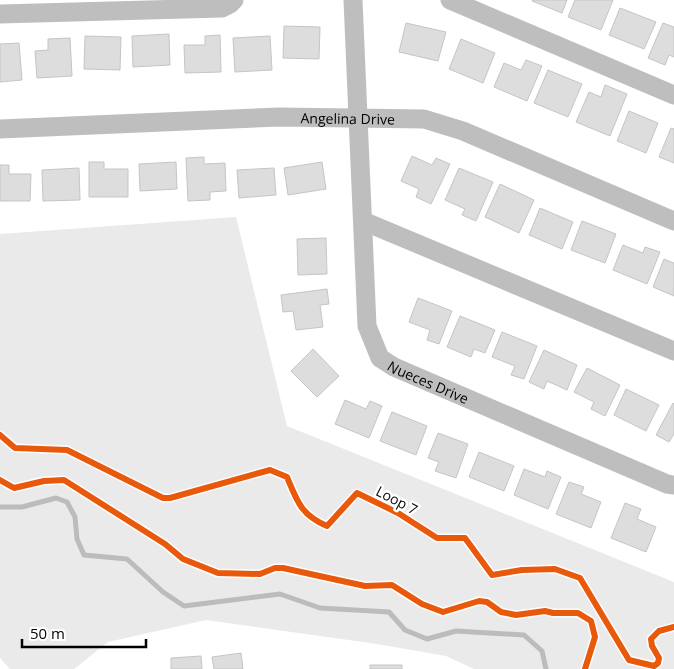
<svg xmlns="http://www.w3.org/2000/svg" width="674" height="669" font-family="'Open Sans',sans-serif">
  <rect width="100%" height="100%" fill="#fff"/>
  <path fill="#eaeaea" d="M 236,217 L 287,426 L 674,582 L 674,669 L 474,669 L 446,656 L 377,644 L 206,620 L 108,642 L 74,669 L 10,669 L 0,658 L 0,234 Z"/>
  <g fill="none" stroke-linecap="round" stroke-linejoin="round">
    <path stroke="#bcbcbc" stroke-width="5" d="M 0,507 L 22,507 L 56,498 L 67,502 L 75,517 L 77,539 L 84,555 L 127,559 L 163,592 L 184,606 L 280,594 L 320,608 L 389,612 L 405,630 L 427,639 L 456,631 L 524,635 L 542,651 L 546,669"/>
  </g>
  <path fill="#ddd" stroke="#c5c5c5" d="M 533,0 L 567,0 L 562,13 L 532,1 Z
    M 575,0 L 613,0 L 601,30 L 568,17 Z
    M 620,8 L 656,22 L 644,49 L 609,35 Z
    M 406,23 L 446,32 L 438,61 L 399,52 Z
    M 663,23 L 674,27 L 674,57 L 669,55 L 665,65 L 648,58 Z
    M 284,26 L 320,27 L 319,59 L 283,58 Z
    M 169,34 L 170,65 L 133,67 L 132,36 Z
    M 220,35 L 221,72 L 185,73 L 184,45 L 205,45 L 205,36 Z
    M 85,36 L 121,37 L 120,70 L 84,69 Z
    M 270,36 L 272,70 L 235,72 L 233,38 Z
    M 70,38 L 72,76 L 37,78 L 35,51 L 48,50 L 48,39 Z
    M 461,39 L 495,53 L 483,83 L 449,69 Z
    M 19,43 L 22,80 L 0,82 L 0,44 Z
    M 526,60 L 542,66 L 527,101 L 494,87 L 504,63 L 521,70 Z
    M 548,70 L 582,84 L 568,117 L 534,103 Z
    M 605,85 L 627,94 L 610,136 L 576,122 L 589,92 L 601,97 Z
    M 629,111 L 658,123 L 646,153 L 617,141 Z
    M 671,128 L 674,129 L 674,163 L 659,157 Z
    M 412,156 L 432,165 L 436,158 L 450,164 L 431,204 L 416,197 L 419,189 L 401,181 Z
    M 204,157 L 204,164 L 225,163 L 226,191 L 210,192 L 210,200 L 188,201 L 186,158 Z
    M 89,162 L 104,162 L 104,169 L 128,169 L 128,197 L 89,197 Z
    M 176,162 L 177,189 L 140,191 L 139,164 Z
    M 322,162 L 326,189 L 288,195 L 284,168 Z
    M 0,165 L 9,165 L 9,174 L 31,174 L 30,201 L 0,201 Z
    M 79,168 L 80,200 L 43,201 L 42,170 Z
    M 274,168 L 276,195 L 239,198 L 237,170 Z
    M 459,168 L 493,182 L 476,221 L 462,215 L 465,209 L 445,200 Z
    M 500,184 L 534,200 L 519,233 L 485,217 Z
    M 540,208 L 573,222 L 562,249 L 529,235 Z
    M 582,221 L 616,234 L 605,263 L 571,250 Z
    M 326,238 L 327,274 L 298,275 L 297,239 Z
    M 623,245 L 643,253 L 645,247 L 660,252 L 647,284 L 613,270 Z
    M 664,259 L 674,263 L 674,296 L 653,287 Z
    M 327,289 L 329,304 L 320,305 L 323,327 L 296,330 L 293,311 L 283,312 L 281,295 Z
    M 418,298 L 452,311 L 439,344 L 427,340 L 430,330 L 409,322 Z
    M 460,316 L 495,330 L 485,353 L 474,349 L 471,357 L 447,347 Z
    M 502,332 L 537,346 L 524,379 L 511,375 L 515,366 L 492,357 Z
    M 313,349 L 339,376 L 317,397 L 291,371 Z
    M 544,350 L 577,365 L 567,390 L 547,381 L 544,389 L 529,382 Z
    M 587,368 L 620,385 L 605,416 L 591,409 L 594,402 L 574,392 Z
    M 626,389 L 659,405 L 646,431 L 614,415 Z
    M 345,400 L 366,409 L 370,401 L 382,406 L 369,438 L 335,424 Z
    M 673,403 L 674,404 L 674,434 L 669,442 L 656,435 Z
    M 392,412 L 427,426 L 416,455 L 380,441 Z
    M 438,433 L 468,444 L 456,478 L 435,471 L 439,462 L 428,458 Z
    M 479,452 L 514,466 L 504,491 L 469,477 Z
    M 524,469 L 545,477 L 547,471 L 561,477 L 548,509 L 514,495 Z
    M 569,482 L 584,487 L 581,494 L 601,502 L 591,528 L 556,514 Z
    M 625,503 L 641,509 L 637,519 L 656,527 L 646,552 L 611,538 Z
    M 241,653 L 243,669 L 214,669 L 212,657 Z
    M 201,656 L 202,669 L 171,669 L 171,658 Z
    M 370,665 L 402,665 L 402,669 L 370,669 Z"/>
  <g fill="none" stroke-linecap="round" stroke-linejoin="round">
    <g stroke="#bebebe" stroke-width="19">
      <path id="s1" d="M 353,0 L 367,326 L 380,358 L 394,367 L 667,484 L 674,485"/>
      <path d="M 450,0 L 674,95"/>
      <path d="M 0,14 L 222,8 L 230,4 L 234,0"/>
      <path id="s2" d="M 0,129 L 279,117 L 424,119 L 463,131 L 674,221"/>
      <path d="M 363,221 L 674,351"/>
    </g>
    <g stroke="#fff" stroke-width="9">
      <path id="cycleway" d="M 0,435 L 15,448 L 67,450 L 163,498 L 170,498 L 270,470 L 287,477 C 297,501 301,515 327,526 L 357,493 L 398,513 L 437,538 L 465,538 L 492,575 L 522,570 L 555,569 L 580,578 L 629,660 L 654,666 L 658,663 L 659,658 L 652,646 L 651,639 L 659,631 L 674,627
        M 0,480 L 14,488 L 44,481 L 64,480 L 165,544 L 183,559 L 218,573 L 260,574 L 275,568 L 283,568 L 365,586 L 392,585 L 422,604 L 443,612 L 479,601 L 487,602 L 501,612 L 516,615 L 545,611 L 553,613 L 578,613 L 591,621 L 595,637 L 585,669"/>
    </g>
    <use href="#cycleway" stroke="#e8590c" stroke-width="6"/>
  </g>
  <g text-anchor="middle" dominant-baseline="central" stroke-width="5" stroke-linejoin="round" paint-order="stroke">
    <g font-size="14" fill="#000" stroke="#fff">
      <text stroke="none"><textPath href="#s2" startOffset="348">Angelina Drive</textPath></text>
      <text stroke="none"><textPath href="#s1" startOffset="415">Nueces Drive</textPath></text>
      <text transform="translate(397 500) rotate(28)">Loop 7</text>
    </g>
  </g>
  <path d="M22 639v8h124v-8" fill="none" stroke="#000000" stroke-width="2.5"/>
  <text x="30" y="639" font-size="15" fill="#000000" stroke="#ffffff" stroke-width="4" paint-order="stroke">50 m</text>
</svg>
